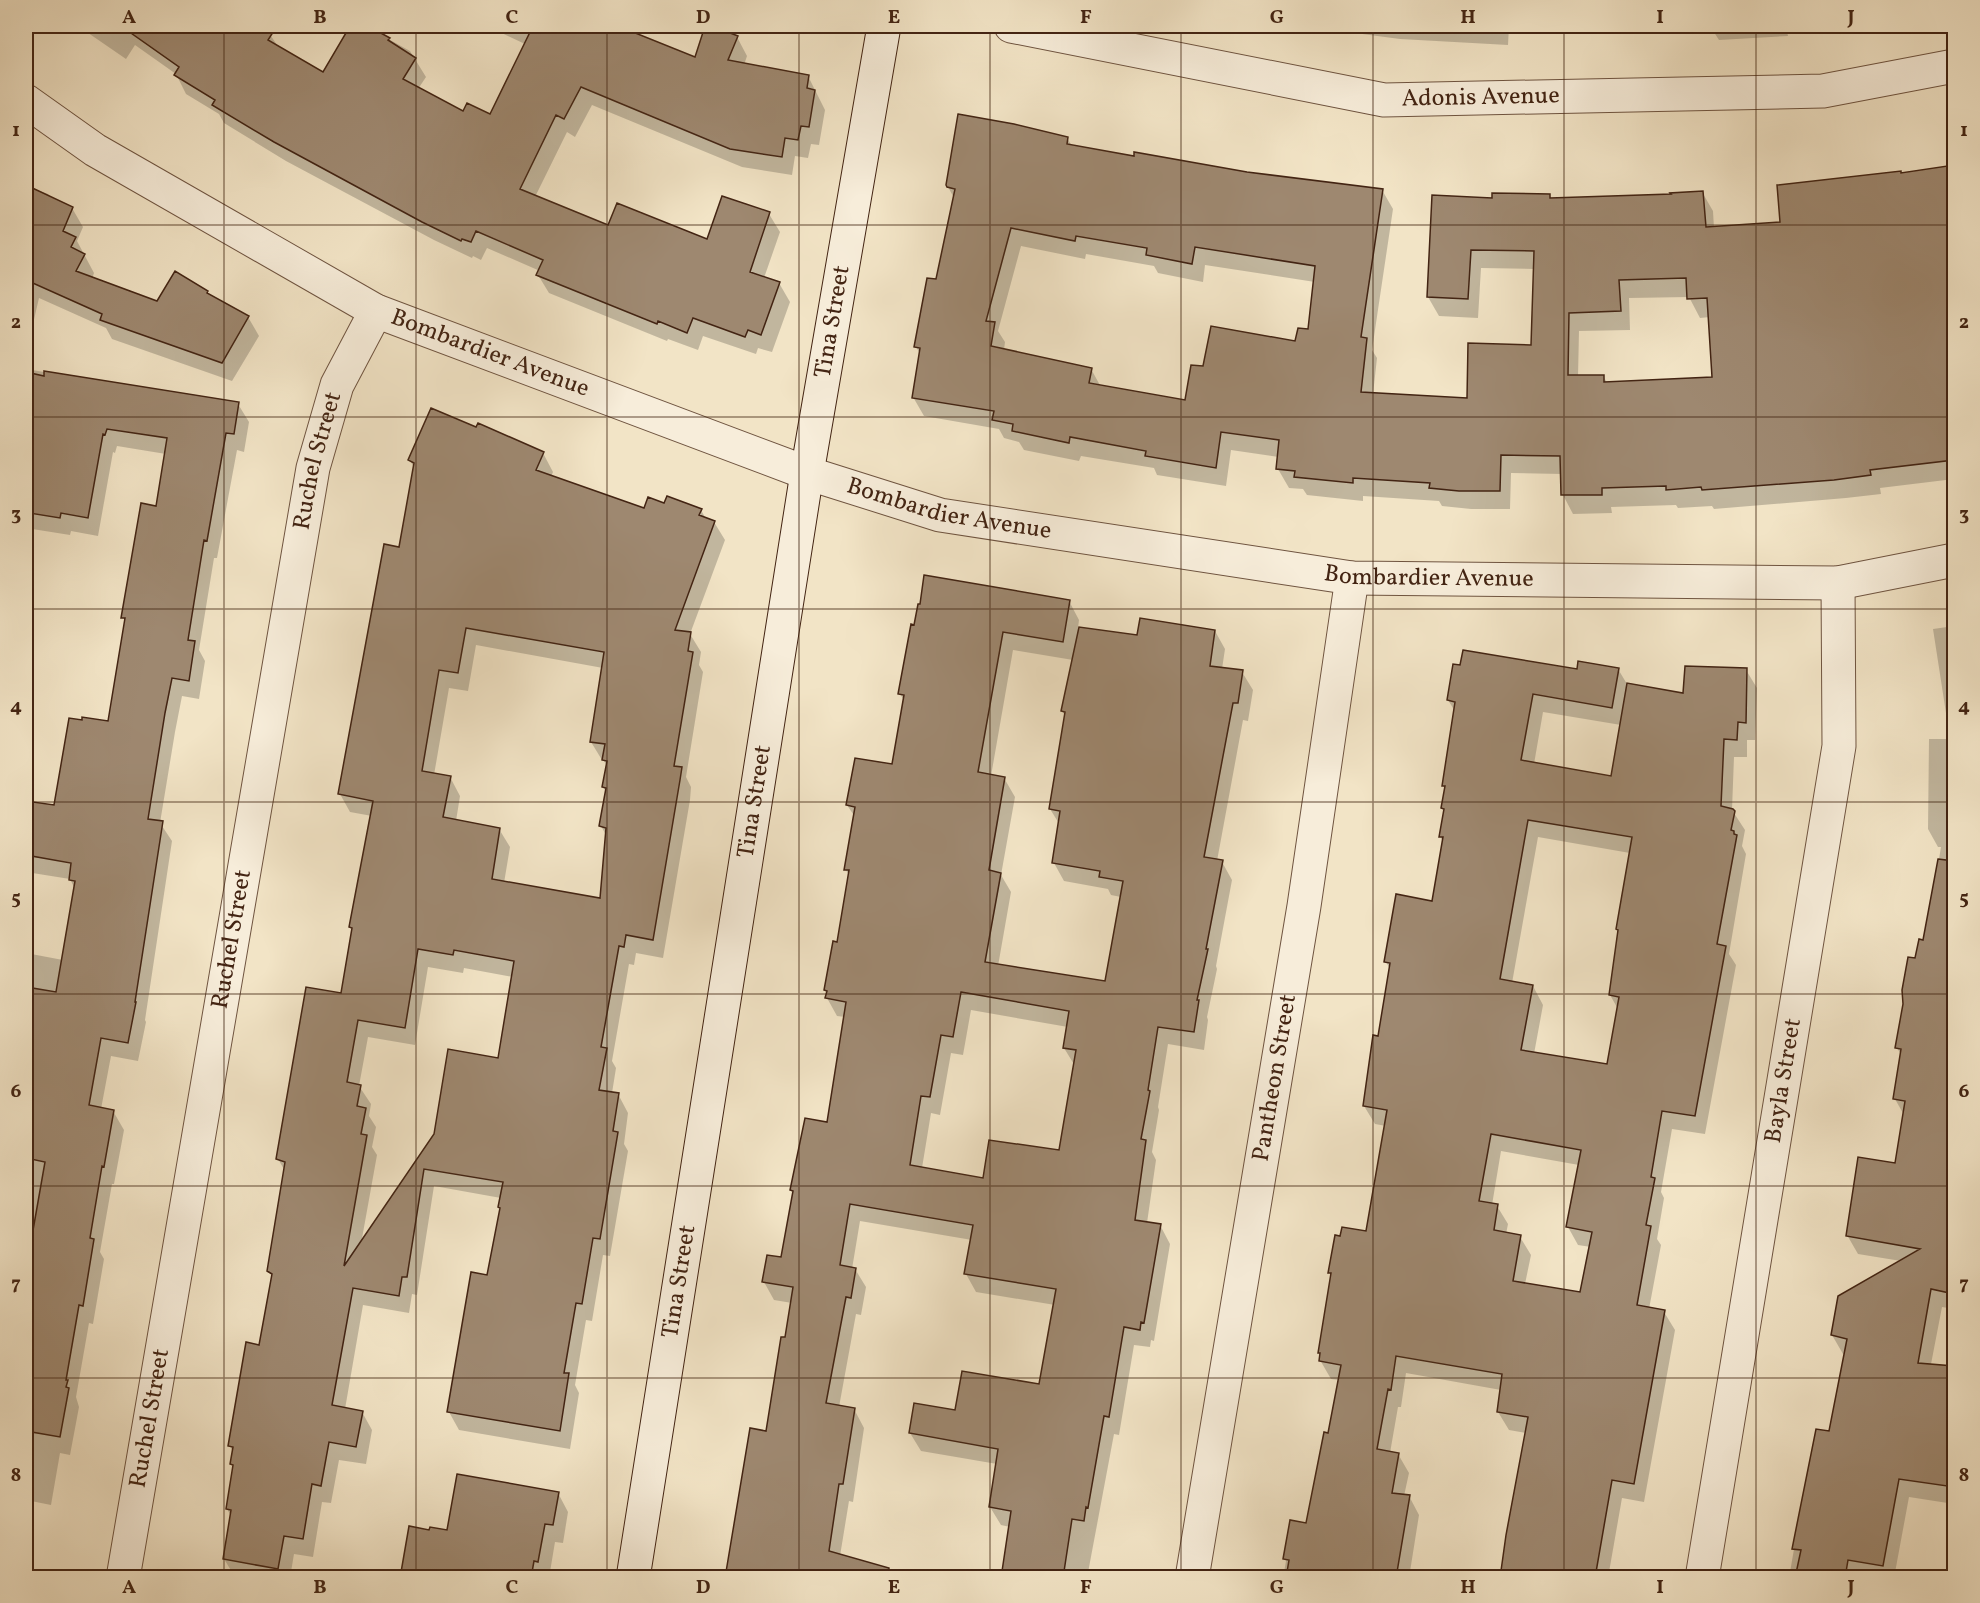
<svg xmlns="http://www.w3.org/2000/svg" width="1980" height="1603" font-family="Vollkorn,serif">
  <rect width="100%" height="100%" fill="#f2e4c6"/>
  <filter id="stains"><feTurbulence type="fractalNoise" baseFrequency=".00333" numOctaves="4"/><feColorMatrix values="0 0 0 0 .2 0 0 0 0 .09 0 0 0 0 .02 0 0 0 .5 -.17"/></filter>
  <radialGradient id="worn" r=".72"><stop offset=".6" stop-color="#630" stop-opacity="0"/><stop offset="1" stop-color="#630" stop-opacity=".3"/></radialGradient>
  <path fill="#0003" fill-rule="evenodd" d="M 78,26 L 273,26 L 269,33 L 279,48 L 323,74 L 351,26 L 365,26 L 410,51 L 426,77 L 418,89 L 464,113 L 490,116 L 525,44 L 487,26 L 644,26 L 639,36 L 696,59 L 706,26 L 737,37 L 747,56 L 744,65 L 808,76 L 825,110 L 819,145 L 811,144 L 808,158 L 795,156 L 792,175 L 742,167 L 592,105 L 575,137 L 567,132 L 535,197 L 609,227 L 708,241 L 769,214 L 780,232 L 764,278 L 779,283 L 790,302 L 772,352 L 758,348 L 756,354 L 703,336 L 698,350 L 668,339 L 667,341 L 549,293 L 538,275 L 540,271 L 487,248 L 481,260 L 473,256 L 472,258 L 434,240 L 286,161 L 224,123 L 219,114 L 186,94 L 176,74 L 135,45 L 126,59 Z
    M 1329,26 L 1509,26 L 1508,45 L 1400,39 L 1332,30 Z
    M 1710,26 L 1840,26 L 1787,31 L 1788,36 L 1719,40 Z
    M 1067,138 L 1072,146 L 1135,158 L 1382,190 L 1393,209 L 1372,350 L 1377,358 L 1373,394 L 1468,399 L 1533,346 L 1535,269 L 1481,268 L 1478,318 L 1439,316 L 1428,297 L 1494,200 L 1549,196 L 1552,200 L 1672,196 L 1702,192 L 1713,211 L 1714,228 L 1782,223 L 1902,175 L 1954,165 L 1954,479 L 1880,488 L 1881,494 L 1846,498 L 1714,509 L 1712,506 L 1678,508 L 1676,505 L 1611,507 L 1612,513 L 1573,514 L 1563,495 L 1562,474 L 1511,473 L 1510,509 L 1471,509 L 1442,506 L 1439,501 L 1363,496 L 1363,501 L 1307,495 L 1303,489 L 1289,488 L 1278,469 L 1279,457 L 1231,450 L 1226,486 L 1157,475 L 1154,468 L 1081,456 L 1079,461 L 1024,450 L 1019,442 L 1004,438 L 999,429 L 924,416 L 913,397 L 921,355 L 916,347 L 937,281 L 954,198 L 947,185 ZM 1021,246 L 1085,259 L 1086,254 L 1154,266 L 1158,273 L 1203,282 L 1205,265 L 1315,282 L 1309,331 L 1297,343 L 1204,368 L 1186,402 L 1101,387 L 1091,369 L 1004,350 L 1005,342 L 998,331 ZM 1689,297 L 1700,318 L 1710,317 L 1713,378 L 1608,384 L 1603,376 L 1578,377 L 1579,331 L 1630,330 L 1629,298 Z
    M 26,186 L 48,194 L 51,198 L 72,208 L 83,227 L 77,241 L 94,273 L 92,279 L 158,303 L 207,292 L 209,295 L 248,317 L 259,336 L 232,381 L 112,339 L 106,328 L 39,298 L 26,354 Z
    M 26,369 L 238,404 L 249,422 L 244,452 L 237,450 L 217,558 L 214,558 L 199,650 L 205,661 L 199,699 L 182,696 L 175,732 L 160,823 L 172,841 L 145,1020 L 146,1022 L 138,1061 L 111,1056 L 101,1109 L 113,1111 L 124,1130 L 114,1184 L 112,1184 L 100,1252 L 104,1259 L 93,1324 L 89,1323 L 76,1397 L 79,1407 L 70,1455 L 60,1453 L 51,1505 L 26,1500 L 26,1275 L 35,1225 L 26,1223 L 26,1118 L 32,1083 L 26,1082 L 26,953 L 63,960 L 75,889 L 70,879 L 26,872 L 26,802 L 56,807 L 109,723 L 126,623 L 123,617 L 157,507 L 166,454 L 117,446 L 115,453 L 113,452 L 98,536 L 71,531 L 70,535 L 26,528 Z
    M 543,453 L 553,472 L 551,477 L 645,510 L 665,504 L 701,510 L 706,519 L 714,522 L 725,540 L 690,634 L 701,652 L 699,665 L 703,672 L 686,777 L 691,787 L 690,800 L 663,958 L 636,953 L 634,965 L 629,964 L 612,1061 L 616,1068 L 612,1093 L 618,1094 L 628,1113 L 624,1144 L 628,1151 L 610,1256 L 603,1255 L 592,1321 L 586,1320 L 575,1385 L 579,1393 L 570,1449 L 459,1430 L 449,1412 L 488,1277 L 501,1210 L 501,1198 L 434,1186 L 417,1295 L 412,1294 L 409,1313 L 363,1305 L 345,1409 L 362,1412 L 372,1430 L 366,1464 L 339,1460 L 331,1503 L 322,1502 L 313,1557 L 294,1554 L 290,1578 L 235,1577 L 224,1559 L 231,1516 L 227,1509 L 234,1469 L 232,1464 L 233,1452 L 230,1446 L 261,1346 L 273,1278 L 269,1270 L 285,1171 L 278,1159 L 342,995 L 353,932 L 351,927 L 372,816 L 350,812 L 340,794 L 400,549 L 414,468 L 410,460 ZM 476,645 L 603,668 L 591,742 L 602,760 L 604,761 L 607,766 L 603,787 L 607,793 L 601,826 L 607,837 L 601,899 L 504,883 L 510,847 L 499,829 L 456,821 L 460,796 L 450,777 L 434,775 L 449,688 L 468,691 ZM 428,967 L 463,973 L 464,968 L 513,977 L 499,1059 L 361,1244 L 377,1155 L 372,1147 L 376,1127 L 369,1116 L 371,1104 L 359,1086 L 368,1037 L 415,1045 Z
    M 1069,601 L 1079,620 L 1078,628 L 1139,637 L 1215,631 L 1225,649 L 1222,669 L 1242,672 L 1253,690 L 1248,721 L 1243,720 L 1217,861 L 1222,862 L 1232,880 L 1216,966 L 1217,969 L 1207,1017 L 1208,1020 L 1204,1050 L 1168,1044 L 1158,1107 L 1159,1110 L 1152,1152 L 1156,1160 L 1147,1223 L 1160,1225 L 1170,1244 L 1154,1341 L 1151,1340 L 1150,1347 L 1134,1345 L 1119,1435 L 1114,1434 L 1087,1578 L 1003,1578 L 1010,1527 L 1001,1525 L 990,1507 L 997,1464 L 921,1451 L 910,1433 L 956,1412 L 1040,1385 L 1055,1305 L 976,1292 L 966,1274 L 972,1240 L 860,1221 L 852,1269 L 855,1269 L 866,1287 L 861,1315 L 856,1314 L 839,1407 L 854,1409 L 864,1428 L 853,1502 L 849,1501 L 840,1556 L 883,1568 L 889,1578 L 726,1578 L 768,1433 L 792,1303 L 774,1300 L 764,1282 L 782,1259 L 794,1194 L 792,1190 L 828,1123 L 845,1017 L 837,1016 L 827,998 L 828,994 L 825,990 L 839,944 L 850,876 L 845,869 L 855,817 L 847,805 L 893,766 L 905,702 L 900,694 L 912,626 ZM 1013,650 L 1073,660 L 1062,711 L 1066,717 L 1050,809 L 1060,825 L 1054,863 L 1064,881 L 1108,889 L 1111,895 L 1121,897 L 1106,982 L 998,966 L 1011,892 L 1001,875 L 1015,797 L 1004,778 L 991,776 ZM 971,1010 L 1068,1027 L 1064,1048 L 1075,1066 L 1060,1152 L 984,1179 L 922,1168 L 931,1113 L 940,1115 L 951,1053 L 963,1055 Z
    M 1954,626 L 1954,1309 L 1942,1307 L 1922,1411 L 1954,1417 L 1954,1504 L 1909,1497 L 1894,1578 L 1789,1578 L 1804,1491 L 1830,1433 L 1845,1354 L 1843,1354 L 1832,1335 L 1901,1261 L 1858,1254 L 1847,1235 L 1896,1165 L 1904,1115 L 1895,1099 L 1902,1056 L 1897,1048 L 1917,960 L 1925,942 L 1941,847 L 1938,847 L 1928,829 L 1929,739 L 1950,739 L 1933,629 Z
    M 1618,669 L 1627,684 L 1685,695 L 1746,670 L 1757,688 L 1755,740 L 1747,740 L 1747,757 L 1734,757 L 1732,810 L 1745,830 L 1742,846 L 1746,854 L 1729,954 L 1736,965 L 1705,1134 L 1672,1129 L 1661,1192 L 1664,1198 L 1657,1239 L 1661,1245 L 1649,1309 L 1664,1312 L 1675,1330 L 1644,1502 L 1622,1498 L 1608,1578 L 1501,1578 L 1526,1433 L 1509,1430 L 1498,1412 L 1501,1390 L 1406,1373 L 1401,1407 L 1398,1407 L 1390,1453 L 1398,1454 L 1409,1473 L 1404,1496 L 1409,1496 L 1419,1515 L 1409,1578 L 1283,1578 L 1286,1561 L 1285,1559 L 1308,1524 L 1329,1435 L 1340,1380 L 1331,1379 L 1320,1360 L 1332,1276 L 1330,1272 L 1367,1233 L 1386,1126 L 1375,1124 L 1364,1106 L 1379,1038 L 1390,969 L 1386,962 L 1433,902 L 1443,842 L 1440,836 L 1445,812 L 1443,808 L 1446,790 L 1443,786 L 1456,713 L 1448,700 L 1578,670 ZM 1543,712 L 1621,725 L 1612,778 L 1534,764 ZM 1538,837 L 1630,853 L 1617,929 L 1619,933 L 1610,995 L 1618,1009 L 1608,1066 L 1534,1054 L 1543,1005 L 1533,986 L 1512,983 ZM 1501,1151 L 1579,1165 L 1568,1227 L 1578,1245 L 1591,1247 L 1582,1294 L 1525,1284 L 1531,1255 L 1520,1237 L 1506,1234 L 1508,1224 L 1497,1206 L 1492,1205 Z
    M 558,1493 L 568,1512 L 563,1543 L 555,1542 L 549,1578 L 401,1578 L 448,1532 Z"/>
  <path fill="#9e8870" stroke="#432413" stroke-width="1.5" fill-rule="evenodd" d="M 121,26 L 277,26 L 268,40 L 323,72 L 350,26 L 368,26 L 390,38 L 388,40 L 416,58 L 403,79 L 463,111 L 467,103 L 490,114 L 533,26 L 618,26 L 695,57 L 705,26 L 712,26 L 738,36 L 728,60 L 809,75 L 807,88 L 815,90 L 809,127 L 801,126 L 798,140 L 785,138 L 782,157 L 730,149 L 581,87 L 564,119 L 556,115 L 520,189 L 608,225 L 617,203 L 707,239 L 722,196 L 770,212 L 750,272 L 780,282 L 761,335 L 748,330 L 745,337 L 693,318 L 687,333 L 658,321 L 657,324 L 536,275 L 543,260 L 476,231 L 471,242 L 462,239 L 461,241 L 422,222 L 274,142 L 212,105 L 215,100 L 174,75 L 179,67 Z
    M 958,114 L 1014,124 L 1068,137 L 1067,144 L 1134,156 L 1134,152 L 1247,172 L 1383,189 L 1361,337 L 1367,338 L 1361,392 L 1467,398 L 1468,343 L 1531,345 L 1534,251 L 1471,250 L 1468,299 L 1427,297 L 1432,195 L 1492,198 L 1492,193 L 1550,194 L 1550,198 L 1671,194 L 1670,193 L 1703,191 L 1706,227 L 1780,222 L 1777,185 L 1901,171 L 1901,173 L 1954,165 L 1954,460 L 1870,470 L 1871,475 L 1834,480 L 1702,490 L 1701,487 L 1666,490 L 1666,486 L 1602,488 L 1602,495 L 1561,495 L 1560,456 L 1501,455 L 1500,491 L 1459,491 L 1429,488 L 1430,483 L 1353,478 L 1353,483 L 1294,477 L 1295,471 L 1276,469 L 1279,440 L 1221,432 L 1216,468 L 1145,456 L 1146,451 L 1070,437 L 1069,443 L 1012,431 L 1013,424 L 992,420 L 994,411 L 912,398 L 920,348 L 914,347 L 927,278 L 936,279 L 955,189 L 947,187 L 946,185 ZM 1011,228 L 1075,241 L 1076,236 L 1147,248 L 1146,255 L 1192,264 L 1195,247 L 1315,266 L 1308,329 L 1298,328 L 1295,341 L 1211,326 L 1203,366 L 1191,365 L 1185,400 L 1089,383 L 1092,368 L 991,346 L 995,322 L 986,321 ZM 1686,278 L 1687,299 L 1707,298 L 1712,377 L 1604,382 L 1604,375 L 1568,375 L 1569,313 L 1621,311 L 1619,280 Z
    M 26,185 L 73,207 L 63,231 L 76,237 L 71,247 L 85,254 L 76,271 L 157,301 L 175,271 L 208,291 L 207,293 L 249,316 L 222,363 L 100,320 L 102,314 L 26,280 Z
    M 44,371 L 239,402 L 234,434 L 226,433 L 207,541 L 204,540 L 188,640 L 195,641 L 189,681 L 172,678 L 165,713 L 148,819 L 163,821 L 135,1002 L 136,1002 L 128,1043 L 101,1038 L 89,1105 L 114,1110 L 104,1167 L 102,1166 L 90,1238 L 94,1239 L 83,1306 L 79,1305 L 66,1380 L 68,1380 L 66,1387 L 69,1388 L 60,1437 L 26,1431 L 26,1270 L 45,1162 L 26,1158 L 26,987 L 56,992 L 75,881 L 69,880 L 71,863 L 26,855 L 26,801 L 54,805 L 69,718 L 82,720 L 82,717 L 108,721 L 125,618 L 121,618 L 141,503 L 156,506 L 167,438 L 107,429 L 105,435 L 103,434 L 88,518 L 61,513 L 60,518 L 29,513 L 31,502 L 26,501 L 26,372 L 44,376 Z
    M 431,408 L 476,427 L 478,423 L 544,452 L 536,470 L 644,508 L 648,497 L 664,503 L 667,496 L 702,509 L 699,515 L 715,521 L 675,630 L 691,632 L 688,651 L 693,652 L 674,766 L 682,767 L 680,780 L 653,940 L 626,935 L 624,947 L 619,946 L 601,1047 L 607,1048 L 599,1090 L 619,1093 L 613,1131 L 618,1132 L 600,1239 L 593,1238 L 582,1304 L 576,1303 L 564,1373 L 569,1373 L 560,1431 L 447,1412 L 471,1272 L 487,1275 L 500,1208 L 498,1207 L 503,1182 L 424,1169 L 407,1277 L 402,1277 L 399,1296 L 353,1288 L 332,1405 L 363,1411 L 356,1447 L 329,1442 L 321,1486 L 312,1484 L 303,1539 L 284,1536 L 278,1569 L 223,1559 L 231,1510 L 226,1509 L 233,1465 L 230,1464 L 233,1447 L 228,1446 L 246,1342 L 259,1345 L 272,1274 L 267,1271 L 285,1162 L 276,1159 L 306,987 L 341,993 L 352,928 L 349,927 L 373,801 L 338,794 L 384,544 L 399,547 L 414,463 L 408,460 ZM 466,628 L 604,652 L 590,742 L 605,744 L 602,760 L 607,761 L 602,787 L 606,788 L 599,826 L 606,828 L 600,898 L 492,879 L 500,828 L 443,817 L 451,776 L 422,771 L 439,670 L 458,673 ZM 418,949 L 453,955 L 454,950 L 514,961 L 498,1058 L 448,1049 L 434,1134 L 344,1266 L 367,1135 L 361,1134 L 366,1108 L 357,1106 L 361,1085 L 347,1082 L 358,1020 L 405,1028 Z
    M 924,575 L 1070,600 L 1063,642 L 1003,632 L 978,772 L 1005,777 L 989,870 L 1001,873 L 985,962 L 1105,981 L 1123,881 L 1099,877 L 1100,871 L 1052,863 L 1060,811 L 1049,809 L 1065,712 L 1061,711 L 1079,627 L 1137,635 L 1140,618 L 1215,630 L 1210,666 L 1243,670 L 1238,703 L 1233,703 L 1204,857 L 1223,860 L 1206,949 L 1208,949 L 1197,1000 L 1199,1000 L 1194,1032 L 1158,1027 L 1148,1090 L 1150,1091 L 1141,1139 L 1146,1140 L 1135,1220 L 1161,1224 L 1144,1323 L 1141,1322 L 1140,1330 L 1124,1327 L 1109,1417 L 1104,1416 L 1088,1508 L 1086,1507 L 1084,1521 L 1072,1519 L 1063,1578 L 1001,1578 L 1011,1511 L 989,1507 L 998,1449 L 909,1433 L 914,1403 L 955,1410 L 962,1371 L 1039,1384 L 1056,1289 L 964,1274 L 973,1225 L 850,1204 L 840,1265 L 856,1268 L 851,1298 L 846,1297 L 826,1403 L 855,1408 L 843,1484 L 839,1484 L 829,1551 L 889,1568 L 888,1578 L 725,1578 L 750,1428 L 766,1431 L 781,1337 L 785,1337 L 793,1287 L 762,1282 L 767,1255 L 781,1257 L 793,1191 L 790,1190 L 805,1118 L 827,1122 L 846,1002 L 825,998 L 827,991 L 824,990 L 833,941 L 837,942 L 849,870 L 844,870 L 855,807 L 846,805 L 855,758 L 892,764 L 904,695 L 898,694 L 911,624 L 914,625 L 918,604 L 920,604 ZM 961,992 L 1069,1011 L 1063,1048 L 1076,1050 L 1059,1150 L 989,1140 L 983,1178 L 910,1165 L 921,1096 L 930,1097 L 941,1035 L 953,1037 Z
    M 1463,650 L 1577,669 L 1578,661 L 1619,668 L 1612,708 L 1533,694 L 1521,760 L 1611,776 L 1627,683 L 1683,693 L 1685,666 L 1747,668 L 1746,723 L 1738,722 L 1737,740 L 1724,739 L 1721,806 L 1733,809 L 1735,811 L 1731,830 L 1734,831 L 1734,834 L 1737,835 L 1717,944 L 1726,946 L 1695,1116 L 1662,1111 L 1651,1177 L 1655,1178 L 1646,1225 L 1651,1226 L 1637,1305 L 1665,1310 L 1634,1484 L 1612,1480 L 1595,1578 L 1500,1578 L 1506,1535 L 1528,1417 L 1497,1412 L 1502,1374 L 1396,1356 L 1391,1390 L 1388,1389 L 1377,1449 L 1399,1453 L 1392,1493 L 1410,1495 L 1396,1578 L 1286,1578 L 1289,1560 L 1283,1559 L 1290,1520 L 1306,1523 L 1324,1432 L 1328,1433 L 1341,1365 L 1319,1361 L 1320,1353 L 1318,1353 L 1331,1273 L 1328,1273 L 1335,1235 L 1340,1236 L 1342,1227 L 1366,1231 L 1387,1110 L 1363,1106 L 1373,1035 L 1378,1036 L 1390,963 L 1384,962 L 1396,894 L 1432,901 L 1443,837 L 1439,837 L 1444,809 L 1441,808 L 1445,786 L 1442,786 L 1455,702 L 1447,700 L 1453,664 L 1460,665 ZM 1528,820 L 1632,837 L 1616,929 L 1618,930 L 1609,995 L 1619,997 L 1607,1064 L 1521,1050 L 1533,985 L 1500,979 ZM 1491,1134 L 1581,1150 L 1566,1227 L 1592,1232 L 1580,1292 L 1513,1281 L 1521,1235 L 1494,1230 L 1498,1204 L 1479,1201 Z
    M 1938,859 L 1954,861 L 1954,1294 L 1931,1289 L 1918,1363 L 1954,1366 L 1954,1487 L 1899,1479 L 1883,1566 L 1848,1560 L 1845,1578 L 1795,1578 L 1801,1550 L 1792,1549 L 1816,1429 L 1829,1431 L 1847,1339 L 1831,1335 L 1838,1296 L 1920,1249 L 1846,1236 L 1858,1157 L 1895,1163 L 1905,1101 L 1893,1099 L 1901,1049 L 1895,1048 L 1903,1004 L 1902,990 L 1908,957 L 1915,958 L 1919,939 L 1923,940 Z
    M 457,1474 L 559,1492 L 553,1525 L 545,1524 L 538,1562 L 534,1561 L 531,1578 L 400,1578 L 409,1526 L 429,1530 L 430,1527 L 447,1530 Z"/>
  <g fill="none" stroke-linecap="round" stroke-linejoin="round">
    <g stroke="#6f5440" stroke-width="35">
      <g id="street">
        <path id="s1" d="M 1011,26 L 1384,100 L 1823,91 L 1954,66"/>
        <path id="s2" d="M 26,101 L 95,150 L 376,311 L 807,473 L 940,515 L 1352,578 L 1838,583 L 1954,560"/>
        <path id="s3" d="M 123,1578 L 313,468 L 337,385 L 376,311"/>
        <path id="s4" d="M 1192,1578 L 1304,906 L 1352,578"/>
        <path id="s5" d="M 1702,1578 L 1839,746 L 1838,583"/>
      </g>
    </g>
    <g stroke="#432413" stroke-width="35">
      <g id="secondary">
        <path id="s6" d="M 633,1578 L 807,473 L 884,26"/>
      </g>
    </g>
    <use href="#street" stroke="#f7edda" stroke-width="33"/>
    <use href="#secondary" stroke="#f7edda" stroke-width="33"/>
  </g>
  <path fill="none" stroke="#432413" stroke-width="1.5" stroke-opacity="0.55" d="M 224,26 L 224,1578M 416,26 L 416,1578M 607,26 L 607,1578M 799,26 L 799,1578M 990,26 L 990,1578M 1181,26 L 1181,1578M 1373,26 L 1373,1578M 1564,26 L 1564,1578M 1756,26 L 1756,1578M 26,225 L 1954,225M 26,417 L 1954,417M 26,609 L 1954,609M 26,802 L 1954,802M 26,994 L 1954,994M 26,1186 L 1954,1186M 26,1378 L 1954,1378"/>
  <g text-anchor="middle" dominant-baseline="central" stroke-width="6" stroke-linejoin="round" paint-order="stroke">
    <g font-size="24" fill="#432413" stroke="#f7edda">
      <text stroke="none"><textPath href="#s1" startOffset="477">Adonis Avenue</textPath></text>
      <text stroke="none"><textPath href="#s6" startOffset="1272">Tina Street</textPath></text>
      <text stroke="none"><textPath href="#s2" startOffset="530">Bombardier Avenue</textPath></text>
      <text stroke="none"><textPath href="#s3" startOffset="1134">Ruchel Street</textPath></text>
      <text stroke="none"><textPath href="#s2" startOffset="1016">Bombardier Avenue</textPath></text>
      <text stroke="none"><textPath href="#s2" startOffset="1502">Bombardier Avenue</textPath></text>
      <text stroke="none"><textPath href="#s6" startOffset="786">Tina Street</textPath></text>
      <text stroke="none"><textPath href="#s3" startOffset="648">Ruchel Street</textPath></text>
      <text stroke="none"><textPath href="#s4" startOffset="507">Pantheon Street</textPath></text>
      <text stroke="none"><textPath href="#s5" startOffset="504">Bayla Street</textPath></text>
      <text stroke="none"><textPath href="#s6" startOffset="300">Tina Street</textPath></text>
      <text stroke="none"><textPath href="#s3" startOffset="162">Ruchel Street</textPath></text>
    </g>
  </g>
  <rect width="1980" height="1603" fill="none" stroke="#f2e4c6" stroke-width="66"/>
  <rect x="33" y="33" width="1914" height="1537" fill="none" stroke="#432413" stroke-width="2"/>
  <g font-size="20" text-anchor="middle" font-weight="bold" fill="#432413">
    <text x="129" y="23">A</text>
    <text x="320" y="23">B</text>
    <text x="512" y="23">C</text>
    <text x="703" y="23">D</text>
    <text x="894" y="23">E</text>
    <text x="1086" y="23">F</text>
    <text x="1277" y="23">G</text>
    <text x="1468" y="23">H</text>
    <text x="1660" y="23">I</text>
    <text x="1851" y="23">J</text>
    <text x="16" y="136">1</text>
    <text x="1964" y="136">1</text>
    <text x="16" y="328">2</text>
    <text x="1964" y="328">2</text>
    <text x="16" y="520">3</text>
    <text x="1964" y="520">3</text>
    <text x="16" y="712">4</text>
    <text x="1964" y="712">4</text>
    <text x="16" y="904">5</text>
    <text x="1964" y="904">5</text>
    <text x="16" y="1097">6</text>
    <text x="1964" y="1097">6</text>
    <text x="16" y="1289">7</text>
    <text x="1964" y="1289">7</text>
    <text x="16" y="1481">8</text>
    <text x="1964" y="1481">8</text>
    <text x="129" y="1593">A</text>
    <text x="320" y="1593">B</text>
    <text x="512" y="1593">C</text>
    <text x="703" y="1593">D</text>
    <text x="894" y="1593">E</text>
    <text x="1086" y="1593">F</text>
    <text x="1277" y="1593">G</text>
    <text x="1468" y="1593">H</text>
    <text x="1660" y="1593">I</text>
    <text x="1851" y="1593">J</text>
  </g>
  <rect width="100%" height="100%" filter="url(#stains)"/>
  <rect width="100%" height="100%" fill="url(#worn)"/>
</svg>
